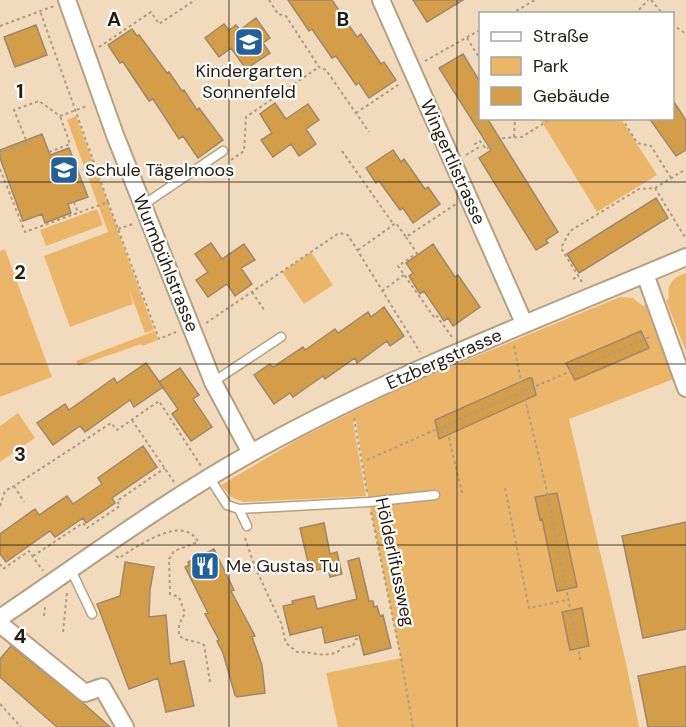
<svg xmlns="http://www.w3.org/2000/svg" width="686" height="727" font-family="'DM Sans',sans-serif">
  <rect width="100%" height="100%" fill="#f2dbbc"/>
  <path fill="#ecb66a" d="M 76,116 L 154,330 L 145,333 L 129,289 L 133,304 L 70,327 L 44,256 L 108,232 L 67,120 Z
    M 540,119 L 621,119 L 657,175 L 597,212 Z
    M 97,209 L 103,225 L 46,246 L 40,230 Z
    M 5,249 L 52,377 L 0,397 L 0,251 Z
    M 311,252 L 333,285 L 304,304 L 282,272 Z
    M 686,273 L 686,351 L 666,301 L 669,298 C 666,284 674,277 686,273 Z
    M 620,297 L 633,298 L 643,306 L 646,305 L 674,379 L 569,419 L 626,663 L 639,727 L 338,727 L 326,673 L 401,658 L 369,502 L 356,421 L 353,422 L 366,496 L 243,502 L 231,497 L 221,485 L 302,437 L 413,382 Z
    M 155,331 L 158,340 L 142,346 L 141,344 L 78,366 L 76,361 Z
    M 18,413 L 35,438 L 0,462 L 0,426 Z"/>
  <path fill="#d49d4a" stroke="#9e886b" stroke-width="1.5" d="M 288,0 L 332,0 L 357,37 L 361,34 L 381,64 L 384,62 L 396,80 L 369,98 L 359,83 L 356,85 L 336,56 L 332,58 L 312,29 L 309,31 Z
    M 413,0 L 463,0 L 427,22 Z
    M 256,18 L 270,38 L 263,43 L 270,53 L 246,69 L 231,48 L 219,57 L 205,38 L 224,24 L 229,30 L 236,25 L 240,30 Z
    M 36,25 L 47,55 L 15,67 L 4,37 Z
    M 132,29 L 137,36 L 139,35 L 167,73 L 169,72 L 182,91 L 184,90 L 197,110 L 199,108 L 223,140 L 198,158 L 183,136 L 179,139 L 153,99 L 149,101 L 123,62 L 120,63 L 108,45 Z
    M 463,54 L 480,82 L 480,118 L 487,118 L 558,232 L 546,240 L 548,243 L 536,250 L 479,158 L 491,150 L 439,68 Z
    M 672,99 L 686,120 L 686,150 L 676,156 L 649,118 L 672,118 Z
    M 275,103 L 286,119 L 308,104 L 319,120 L 306,129 L 316,144 L 299,156 L 291,144 L 273,157 L 261,140 L 272,133 L 260,114 Z
    M 42,134 L 50,155 L 69,148 L 88,197 L 68,204 L 71,213 L 45,223 L 42,214 L 23,221 L 0,158 L 0,150 Z
    M 393,150 L 401,162 L 404,159 L 425,189 L 428,187 L 440,204 L 413,223 L 403,208 L 400,210 L 379,181 L 376,183 L 366,168 Z
    M 656,198 L 668,218 L 579,273 L 567,254 Z
    M 211,243 L 222,259 L 244,244 L 255,260 L 241,268 L 252,284 L 235,296 L 227,284 L 208,297 L 196,280 L 208,272 L 195,254 Z
    M 433,244 L 455,277 L 458,275 L 480,307 L 453,326 L 448,318 L 444,321 L 424,291 L 420,294 L 409,276 L 413,273 L 406,263 Z
    M 384,307 L 404,336 L 390,346 L 387,341 L 357,363 L 355,358 L 325,379 L 323,376 L 293,397 L 290,393 L 274,404 L 254,375 L 270,364 L 273,367 L 303,347 L 305,350 L 335,329 L 338,333 L 368,312 L 371,317 Z
    M 641,331 L 649,348 L 575,380 L 566,363 Z
    M 146,363 L 163,387 L 134,407 L 130,400 L 85,432 L 80,426 L 53,445 L 37,423 L 65,404 L 69,410 L 114,378 L 117,383 Z
    M 180,368 L 199,395 L 193,399 L 212,427 L 191,441 L 172,414 L 178,409 L 159,382 Z
    M 529,378 L 532,378 L 536,395 L 439,439 L 435,420 Z
    M 143,446 L 157,467 L 112,498 L 115,503 L 86,523 L 83,518 L 55,537 L 50,531 L 6,562 L 0,554 L 0,534 L 35,509 L 39,515 L 67,496 L 73,504 L 102,484 L 98,478 Z
    M 557,493 L 577,587 L 557,591 L 542,519 L 540,520 L 535,497 Z
    M 686,522 L 686,629 L 643,638 L 622,536 Z
    M 324,523 L 330,554 L 337,552 L 342,574 L 330,577 L 328,568 L 310,571 L 300,528 Z
    M 214,549 L 234,590 L 231,591 L 255,636 L 252,637 L 262,665 L 265,693 L 237,697 L 235,695 L 223,653 L 217,641 L 219,640 L 205,614 L 208,613 L 185,567 L 189,565 L 188,562 Z
    M 359,558 L 369,601 L 373,601 L 374,607 L 377,606 L 380,616 L 383,615 L 391,648 L 364,655 L 359,635 L 325,643 L 322,627 L 290,635 L 283,606 L 293,604 L 292,601 L 314,596 L 317,609 L 357,599 L 348,561 Z
    M 125,562 L 154,567 L 150,590 L 149,617 L 166,615 L 170,664 L 184,661 L 194,706 L 166,712 L 158,678 L 129,689 L 97,604 L 120,596 Z
    M 582,608 L 589,646 L 570,650 L 562,612 Z
    M 11,646 L 83,703 L 110,727 L 57,727 L 0,677 L 0,659 Z
    M 686,666 L 686,727 L 648,727 L 638,676 Z"/>
  <g fill="none" stroke-linecap="round" stroke-linejoin="round">
    <g stroke="#b6a082" stroke-width="11">
      <path id="lane" d="M 143,205 L 223,151
        M 213,382 L 281,337
        M 209,477 L 227,505 L 239,509 L 369,502 L 435,495
        M 239,509 L 247,526
        M 71,570 L 92,614"/>
    </g>
    <g stroke="#b6a082" stroke-width="20">
      <path id="street" d="M 67,0 L 115,135 L 213,382 L 251,453
        M 381,0 L 524,323
        M 645,274 L 686,388
        M 0,618 C 83,562 163,502 251,453 C 390,375 539,319 686,257
        M 0,624 L 85,693 L 102,687 L 125,727"/>
    </g>
    <path stroke="#ae9c83" stroke-width="2" stroke-dasharray="3 3" stroke-linecap="butt" d="M 269,0 L 278,14 L 286,16 L 319,67 L 326,70 L 369,132
      M 651,0 L 663,14
      M 511,14 L 535,0
      M 635,14 L 648,0
      M 672,24 L 686,34
      M 0,26 L 54,6
      M 467,38 L 480,59
      M 99,47 L 151,12 L 159,24 L 195,0
      M 425,61 L 480,30
      M 356,113 L 401,83
      M 622,118 L 637,143 L 651,146 L 671,178
      M 514,137 L 515,118
      M 28,145 L 14,110 L 39,101 L 60,116 L 87,106
      M 342,151 L 394,225
      M 49,152 L 70,144 L 60,116
      M 0,153 L 26,143
      M 466,155 L 478,148 L 475,144 L 480,141 L 486,149 L 504,138 L 522,137 L 552,118
      M 231,160 L 244,151 L 246,117 L 319,67
      M 0,169 L 25,232 L 108,202 L 40,11
      M 655,188 L 686,239
      M 74,202 L 78,213
      M 108,202 L 159,339 L 176,332
      M 118,229 L 133,224
      M 406,237 L 417,253 L 398,266 L 434,317 L 436,315 L 452,337
      M 358,250 L 396,223 L 406,237 L 456,204
      M 573,279 L 579,276
      M 582,282 L 561,248 L 570,231 L 639,189 L 655,188 L 686,169
      M 382,291 L 404,275
      M 252,292 L 265,311
      M 206,323 L 339,233 L 348,235 L 420,352
      M 514,346 L 523,391 L 545,483 L 581,663
      M 354,418 L 367,492
      M 132,420 L 174,482
      M 367,460 L 446,425
      M 14,486 L 24,502
      M 505,488 L 529,608 L 567,600
      M 462,493 L 446,425 L 652,336
      M 0,506 L 5,491 L 14,486 L 111,423 L 117,430 L 159,401 L 201,466
      M 371,512 L 401,658 L 413,727
      M 245,538 L 255,567 L 281,623 L 286,643 L 297,652 C 312,651 331,661 343,647 L 353,646 L 356,639 L 360,638
      M 33,556 L 83,523 L 87,528 L 120,506 L 117,501 L 165,468
      M 116,556 L 119,558 C 136,547 184,513 198,542 L 174,551 L 169,559 L 170,594 L 179,597 L 185,613 L 179,625 L 179,636 C 188,642 195,640 204,645 L 210,682
      M 0,564 L 3,569 L 29,551 L 43,571
      M 44,616 L 45,607
      M 63,632 L 67,592
      M 0,704 L 21,727"/>
    <use href="#lane" stroke="#fff" stroke-width="8"/>
    <use href="#street" stroke="#fff" stroke-width="16"/>
  </g>
  <path fill="none" stroke="#261d12" stroke-width="1.5" stroke-opacity="0.55" d="M 229,0 L 229,727M 457,0 L 457,727M 0,182 L 686,182M 0,364 L 686,364M 0,545 L 686,545"/>
  <defs>
    <g id="school-square" transform="scale(1.5)"><rect x="-9" y="-9" width="18" height="18" rx="4" fill="#236097" stroke="#fff"/><path d="M0-5L7-2L0 1L-7-2ZM-4 1L0 2.5L4 1V4Q0 6-4 4Z" fill="#fff"/></g>
    <g id="restaurant-square" transform="scale(1.5)"><rect x="-9" y="-9" width="18" height="18" rx="4" fill="#236097" stroke="#fff"/><path d="M-5-6h1v4h1v-4h1v4h1v-4h1v5L-1.5 .5V6h-2V.5L-5-1ZM5-6V6H3V1.5H1.5Q1.5-4 5-6Z" fill="#fff"/></g>
  </defs>
  <g fill-rule="evenodd">
    <use href="#school-square" x="249" y="42"/>
    <use href="#school-square" x="64" y="170"/>
    <use href="#restaurant-square" x="205" y="566"/>
  </g>
  <g text-anchor="middle" dominant-baseline="central" stroke-width="4.5" stroke-linejoin="round" paint-order="stroke">
    <g font-size="18" fill="#261d12" stroke="#fff" text-anchor="start">
      <text x="249" y="71" text-anchor="middle">Kindergarten<tspan x="249" dy="21">Sonnenfeld</tspan></text>
      <text x="85" y="170">Schule Tägelmoos</text>
      <text x="226" y="566">Me Gustas Tu</text>
    </g>
    <g font-size="18" fill="#261d12" stroke="#fff">
      <text transform="translate(453 162) rotate(66)">Wingertlistrasse</text>
      <text transform="translate(166 263) rotate(68)">Wurmbühlstrasse</text>
      <text transform="translate(444 359) rotate(-24)">Etzbergstrasse</text>
      <text transform="translate(395 562) rotate(78)">Hölderlifussweg</text>
    </g>
  </g>
  <g font-size="20" text-anchor="middle" font-weight="bold" fill="#261d12" stroke="#fff" stroke-width="4.5" stroke-linejoin="round" paint-order="stroke">
    <text x="114" y="26">A</text>
    <text x="343" y="26">B</text>
    <text x="20" y="98">1</text>
    <text x="20" y="279">2</text>
    <text x="20" y="461">3</text>
    <text x="20" y="643">4</text>
  </g>
  <rect x="479" y="12" width="195" height="108" fill="#ffffff" stroke="#a8a5a0" stroke-width="1.5"/>
  <rect x="491" y="32" width="30" height="9" fill="#ffffff" stroke="#a8a5a0" stroke-width="1.5"/>
  <text x="533" y="42" font-size="18" fill="#261d12">Straße</text>
  <rect x="491" y="57" width="30" height="18" fill="#ecb66a" stroke="#a8a5a0" stroke-width="1.5"/>
  <text x="533" y="72" font-size="18" fill="#261d12">Park</text>
  <rect x="491" y="87" width="30" height="18" fill="#d49d4a" stroke="#a8a5a0" stroke-width="1.5"/>
  <text x="533" y="102" font-size="18" fill="#261d12">Gebäude</text>
</svg>
